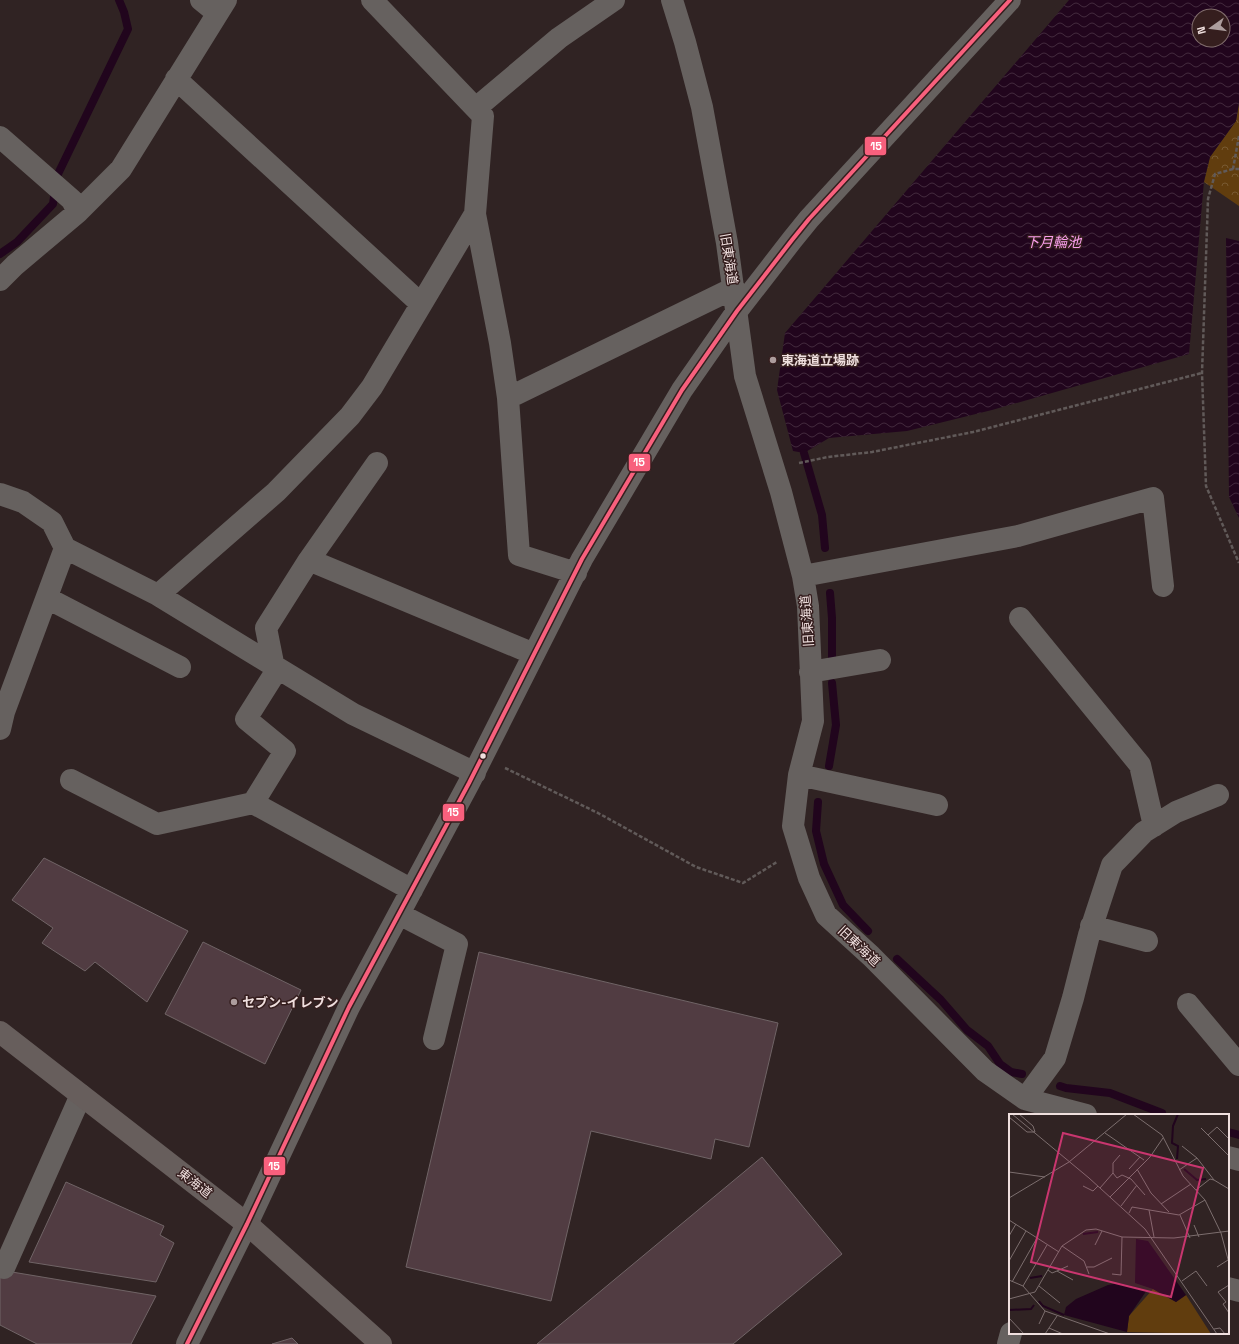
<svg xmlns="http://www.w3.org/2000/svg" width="1239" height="1344" font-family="'Space Grotesk','Noto Sans JP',sans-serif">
  <defs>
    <pattern id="park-crowns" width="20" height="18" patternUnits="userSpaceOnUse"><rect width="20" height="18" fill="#613d0e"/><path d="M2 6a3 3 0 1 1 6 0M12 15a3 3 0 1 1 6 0" fill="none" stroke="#785931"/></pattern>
    <pattern id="water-waves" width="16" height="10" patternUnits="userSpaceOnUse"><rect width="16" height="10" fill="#21051d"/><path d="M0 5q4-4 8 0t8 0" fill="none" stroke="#42293d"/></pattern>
  </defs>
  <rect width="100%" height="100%" fill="#302323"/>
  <path fill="url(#park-crowns)" d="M 1239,103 L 1239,206 L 1204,182 L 1210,157 L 1236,121 Z"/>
  <path fill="url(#water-waves)" fill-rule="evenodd" d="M 1069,0 L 1239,0 L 1239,103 L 1236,121 L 1210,157 L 1204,181 L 1189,354 L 992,410 L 907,431 L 829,438 L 804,453 L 793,451 L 777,390 L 785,333 ZM 1199,16 L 1223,16 L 1223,40 L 1199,40 Z
    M 1226,238 L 1239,241 L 1239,518 L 1229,497 Z"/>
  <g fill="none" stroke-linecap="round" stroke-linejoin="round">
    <path stroke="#21051d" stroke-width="8" d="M 0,254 L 17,242 L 53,204 L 57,176 L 128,29 L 124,12 L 119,0
      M 804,453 L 822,515 L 825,548
      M 830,593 L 832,618 L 832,657
      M 829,766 L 836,725 L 832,683
      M 818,802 L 816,831 L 824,864 L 843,905 L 868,931
      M 897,959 L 941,1000 L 967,1030 L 988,1046 L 1000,1064 L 1011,1072 L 1022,1074
      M 1060,1086 L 1066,1088 L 1110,1093 L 1162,1113
      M 1228,1132 L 1239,1135"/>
  </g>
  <path fill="#513c42" stroke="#706466" d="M 44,858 L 188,931 L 147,1002 L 95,962 L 85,971 L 42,943 L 53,928 L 12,900 Z
    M 203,942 L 301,990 L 265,1064 L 165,1014 Z
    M 479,952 L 778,1023 L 749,1147 L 715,1139 L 711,1159 L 591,1131 L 551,1301 L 406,1267 Z
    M 762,1157 L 842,1254 L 733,1344 L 537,1344 Z
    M 66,1182 L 164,1226 L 160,1235 L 174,1243 L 156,1282 L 29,1262 Z
    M 0,1270 L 156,1296 L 131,1344 L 37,1344 L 0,1325 Z
    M 292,1338 L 298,1344 L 272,1344 Z"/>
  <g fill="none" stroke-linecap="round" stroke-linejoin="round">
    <path stroke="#615a59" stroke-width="2.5" stroke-dasharray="4 2" stroke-linecap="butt" d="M 1239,136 L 1233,169 L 1239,169
      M 1233,169 L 1215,174 L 1208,199 L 1202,373 L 1206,486 L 1239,563
      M 799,463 L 828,457 L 872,452 L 973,432 L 1202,373
      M 505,768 L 598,813 L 696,867 L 743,883 L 777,862"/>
    <path stroke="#66615f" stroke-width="22" d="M 201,0 L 217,13
      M 372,0 L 483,116 L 475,214 L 500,343 L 508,398 L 519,555 L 576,573
      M 672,0 L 685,42 L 702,107 L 727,243 L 745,376 L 781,492 L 803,576 L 808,606 L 813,721 L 799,775 L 793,826 L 809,878 L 826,915 L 871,956 L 985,1071 L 1025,1099 L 1086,1115
      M 176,79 L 421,304
      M 476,108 L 559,38 L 614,0
      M 0,137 L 72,200 L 78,212
      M 0,280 L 15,265 L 78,212 L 121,169 L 226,0
      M 508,398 L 734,288
      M 377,463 L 309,560 L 266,628 L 275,673 L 246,719 L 285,751 L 253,803 L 412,890
      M 0,494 L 23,502 L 52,522 L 65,548 L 158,595 L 353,714 L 475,773
      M 309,560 L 534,654
      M 803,576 L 1018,536 L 1153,498 L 1163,586
      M 158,595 L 276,492 L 350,416 L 372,387 L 475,214
      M 47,598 L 180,667
      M 1020,618 L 1140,765 L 1154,826
      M 810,672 L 880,660
      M 0,729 L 4,712 L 65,548
      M 799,775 L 937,805
      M 71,780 L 157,824 L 253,803
      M 399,914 L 457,944 L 434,1039
      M 1091,926 L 1147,941
      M 1188,1004 L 1239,1065
      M 1025,1099 L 1055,1058 L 1073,998 L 1089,935 L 1112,865 L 1144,832 L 1176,812 L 1218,795
      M 1228,1157 L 1239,1160
      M 4,1268 L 81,1095
      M 1228,1288 L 1239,1291
      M 187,1344 L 247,1224 L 349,1007 L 469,783 L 582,559 L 682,390 L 737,311 L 792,240 L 809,219 L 1010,0
      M 1008,1344 L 1011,1333"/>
    <path stroke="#675e5c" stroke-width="22" d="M 0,1032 L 247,1224 L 381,1344"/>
    <g stroke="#351e1e" stroke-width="7">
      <path id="bus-1" d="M 187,1344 L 247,1224 L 349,1007 L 469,783 L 582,559 L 682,390 L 737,311 L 792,240 L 809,219 L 1010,0"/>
    </g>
    <use href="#bus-1" stroke="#f8607d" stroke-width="4"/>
  </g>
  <g fill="#ac9d9d" stroke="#351e1e" stroke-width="1.5">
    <circle cx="773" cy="360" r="4"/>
    <circle cx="234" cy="1002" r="4"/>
  </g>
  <circle fill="#efdfde" stroke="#351e1e" stroke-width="1.5" cx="483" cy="756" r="3.5"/>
  <g text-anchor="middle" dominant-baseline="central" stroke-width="3" stroke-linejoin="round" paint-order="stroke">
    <g font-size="13" fill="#efdfde" stroke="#351e1e">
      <text transform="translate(729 259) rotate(81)">旧東海道</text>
      <text transform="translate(807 621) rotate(-94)">旧東海道</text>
      <text transform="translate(859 946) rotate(43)">旧東海道</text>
      <text transform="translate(195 1183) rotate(38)">東海道</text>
    </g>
    <g font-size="13" font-weight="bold" fill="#efdfde" stroke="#351e1e" text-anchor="start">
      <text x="781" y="360">東海道立場跡</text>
      <text x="242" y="1002">セブン-イレブン</text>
    </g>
    <g font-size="14" font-style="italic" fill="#fb9fee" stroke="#351e1e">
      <text x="1053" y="242">下月輪池</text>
    </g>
  </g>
  <g transform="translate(1009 1114)">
    <rect width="220" height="220" fill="#302323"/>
    <path d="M 144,175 L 167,188 L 177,181 L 202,220 L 118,218 L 120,202 Z" fill="#613d0e"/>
    <path d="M 127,125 L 139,127 L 177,181 L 167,188 L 144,175 L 126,169 ZM 110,169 L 138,176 L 120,202 L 118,218 L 55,201 L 57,193 L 67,185 L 99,171 Z" fill="#21051d"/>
    <path fill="none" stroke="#21051d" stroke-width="2" d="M 168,45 L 169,32 L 163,29 L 164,12 L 169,0M 175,55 L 188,66 L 197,65M 74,120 L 89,118M 21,164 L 33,162M 30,187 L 34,192 L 55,201M 0,196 L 22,195 L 25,191"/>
    <path fill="none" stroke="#7c6e6e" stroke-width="1" d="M 3,0 L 80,64 L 136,115 L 208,220M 124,0 L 153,21 L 174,62 L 196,86 L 212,119 L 220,149M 0,3 L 18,18 L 26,18 L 24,12 L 10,0M 192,14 L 220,42M 96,19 L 135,46M 199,21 L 208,13 L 220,25M 173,32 L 188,44 L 205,66 L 220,75M 120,55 L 131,43M 128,55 L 142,79 L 160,98M 170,56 L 188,44M 0,58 L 36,63M 104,59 L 104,49 L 111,41M 74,72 L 84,77 L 89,72M 91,74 L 104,59 L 108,64 L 113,61 L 122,65 L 136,81M 187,76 L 201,65 L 205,66M 101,83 L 141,43 L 154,24M 0,84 L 60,48 L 118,0M 152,90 L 182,70M 112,92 L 128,71M 140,96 L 145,123M 120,99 L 123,93 L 170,101 L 196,86M 171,101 L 181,124M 0,106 L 50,138M 185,111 L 190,123M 0,122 L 7,110M 86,131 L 93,117M 53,132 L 75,147 L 80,160M 0,147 L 17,117M 78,153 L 85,153 L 103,144M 208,153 L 219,146M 39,156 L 43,159 L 48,157 L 64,166M 48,157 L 59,152M 103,160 L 112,161 L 113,123M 0,166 L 14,172 L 36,197 L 101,220M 173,167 L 187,157 L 198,172M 3,168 L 28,124M 220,171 L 209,178 L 217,188 L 214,190 L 220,199M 14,172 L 38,131M 30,172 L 51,189M 0,185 L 26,178 L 53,132 L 77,116 L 87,115 L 113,123 L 165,124 L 220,117M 0,204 L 15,220M 30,210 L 36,197M 40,214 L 54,220M 205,215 L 211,214 L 216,220M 36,220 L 48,202"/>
    <path fill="#c9366f" fill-opacity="0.15" stroke="#c9366f" stroke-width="2" d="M 54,19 L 194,54 L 162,183 L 22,148 Z"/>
    <rect width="220" height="220" fill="none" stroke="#efdfde" stroke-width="2"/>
  </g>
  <g stroke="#351e1e" stroke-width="1.5">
    <rect x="864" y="136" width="23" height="20" rx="4" fill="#f8607d"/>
    <rect x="628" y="453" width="23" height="19" rx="4" fill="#f8607d"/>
    <rect x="442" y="803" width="23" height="19" rx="4" fill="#f8607d"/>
    <rect x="263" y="1156" width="23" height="20" rx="4" fill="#f8607d"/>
  </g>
  <g font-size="11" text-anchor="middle" font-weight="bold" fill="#fff">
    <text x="876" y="150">15</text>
    <text x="639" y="466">15</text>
    <text x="453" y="816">15</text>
    <text x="274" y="1170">15</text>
  </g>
  <g transform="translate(1211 28) rotate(256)"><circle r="19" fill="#351e1e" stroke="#7f6b6b"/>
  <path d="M0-3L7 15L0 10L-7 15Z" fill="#ac9d9d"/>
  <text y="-6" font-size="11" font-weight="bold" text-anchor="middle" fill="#efdfde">N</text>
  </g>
</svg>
